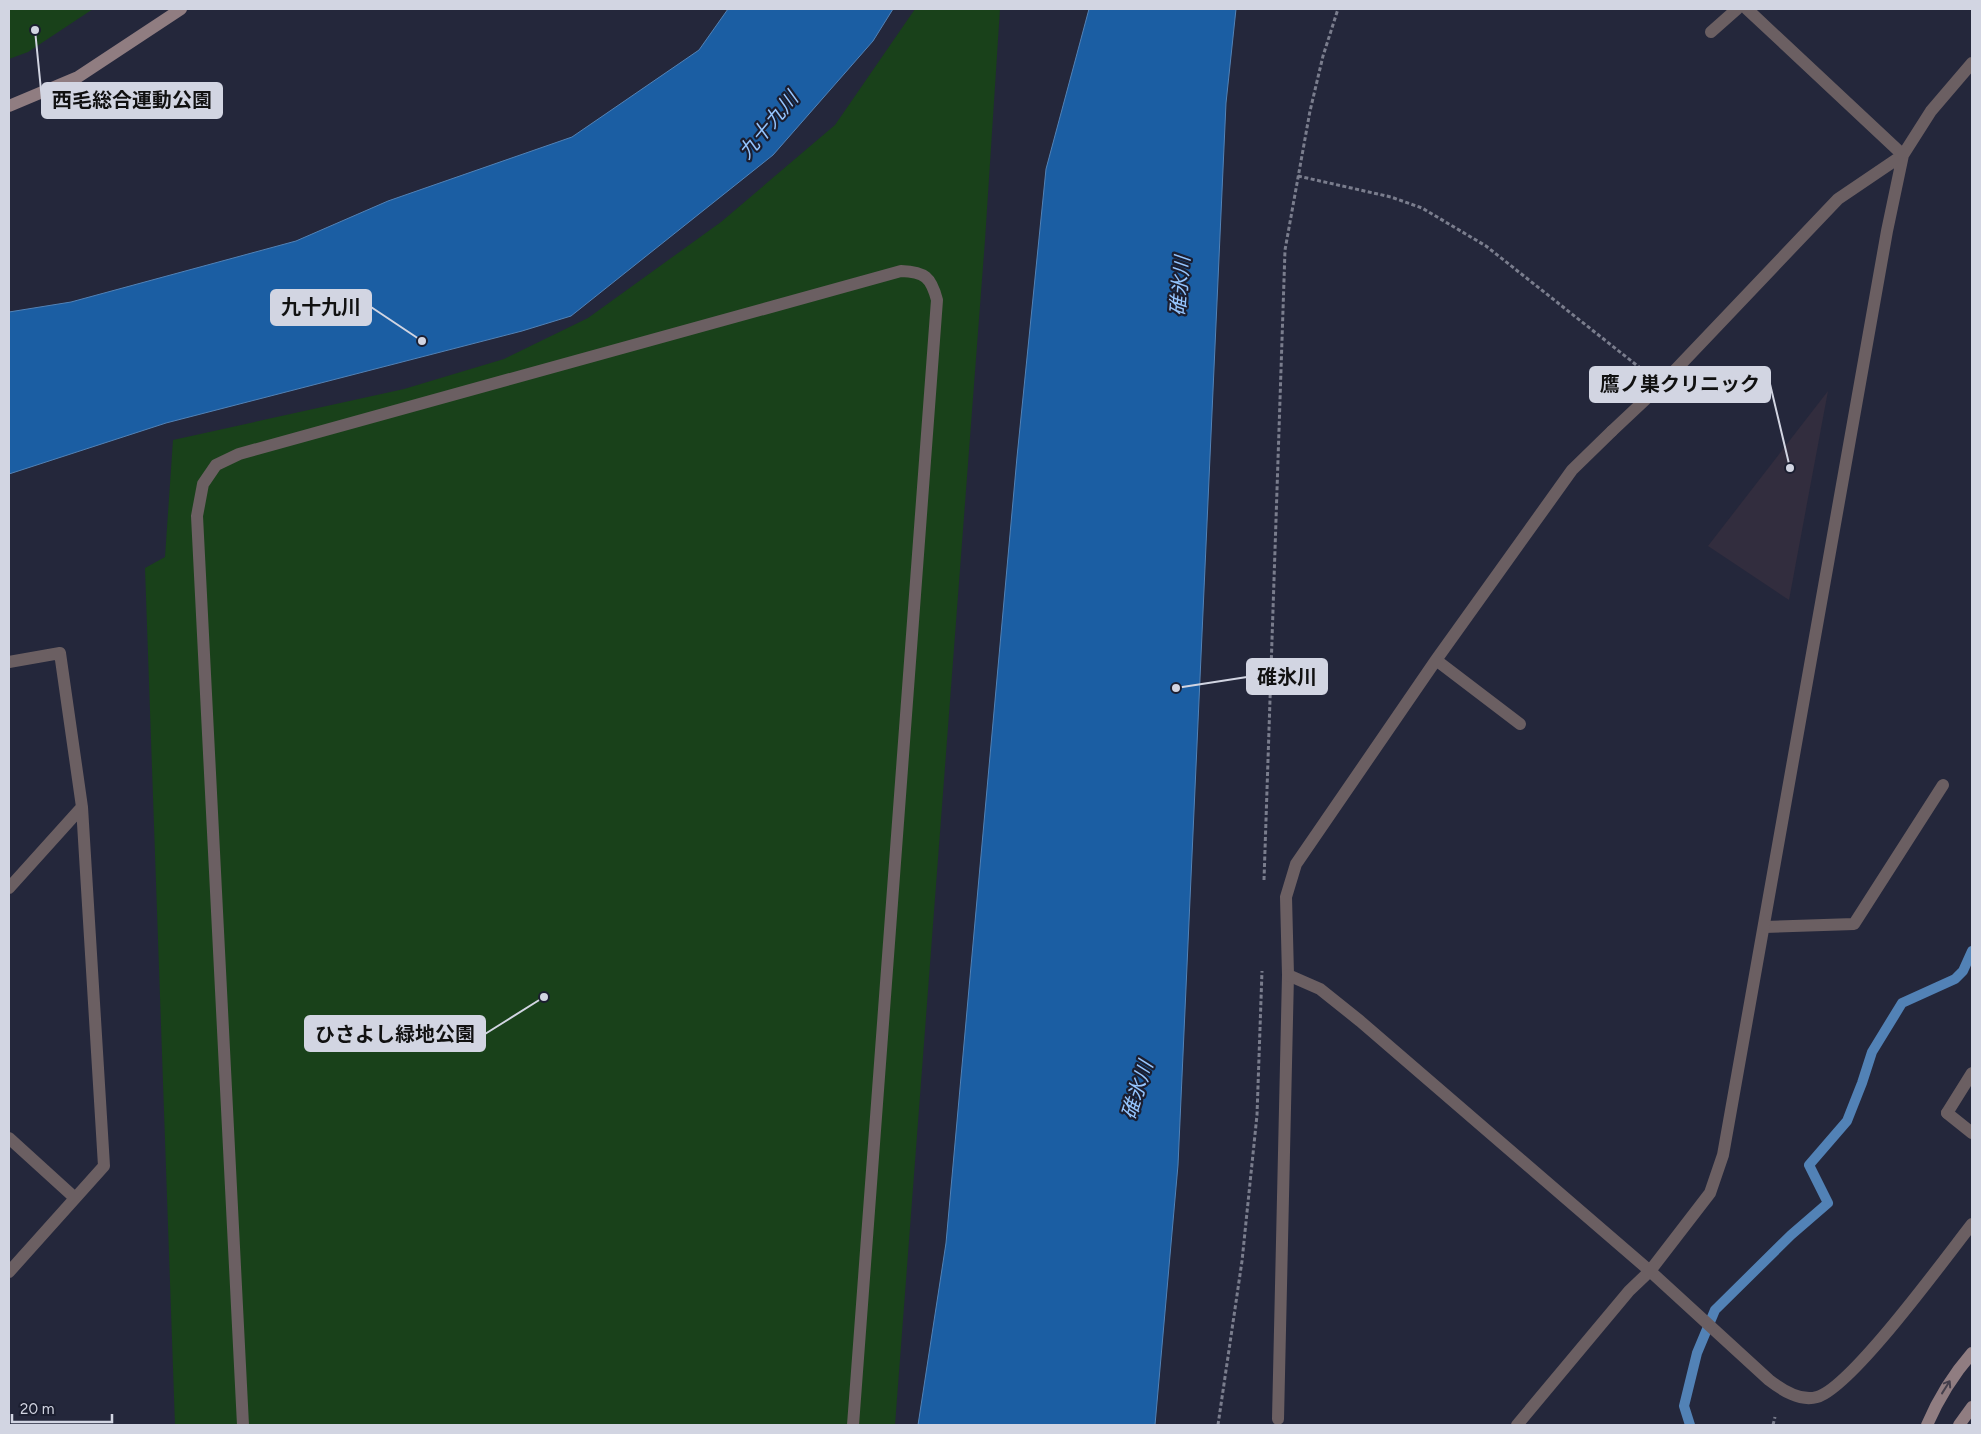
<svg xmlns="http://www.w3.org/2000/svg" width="1981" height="1434" font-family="Figtree,'Noto Sans JP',sans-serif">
  <rect width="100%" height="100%" fill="#24273b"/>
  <path fill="#322d3e" d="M 1828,391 L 1789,600 L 1708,546 Z"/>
  <path fill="#19411a" d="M 9,9 L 93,9 L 28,52 L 9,59 Z
    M 915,9 L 1000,9 L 985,240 L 895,1425 L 175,1425 L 145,568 L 165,557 L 173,440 L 404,389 L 504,359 L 588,318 L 721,222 L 835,125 Z"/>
  <path fill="#1b5ea3" stroke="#5282b6" d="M 728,9 L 893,9 L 873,41 L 773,155 L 571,316 L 522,331 L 166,423 L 9,474 L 9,312 L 71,302 L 296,241 L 388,201 L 572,137 L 699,50 Z
    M 1089,9 L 1236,9 L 1226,103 L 1178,1165 L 1155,1425 L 918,1425 L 946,1243 L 1017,457 L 1046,169 Z"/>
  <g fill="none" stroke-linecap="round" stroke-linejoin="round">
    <path stroke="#5282b6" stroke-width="10" d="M 1690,1425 L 1684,1406 L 1697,1353 L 1715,1310 L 1791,1235 L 1828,1203 L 1809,1165 L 1847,1121 L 1862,1083 L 1872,1052 L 1902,1003 L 1955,979 L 1963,971 L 1972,951"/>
    <path stroke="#7a7d8d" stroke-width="3" stroke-dasharray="4 2.5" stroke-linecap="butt" d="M 1298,176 L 1391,197 L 1422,208 L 1486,246 L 1644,371
      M 1264,880 L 1285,250 L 1310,111 L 1323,56 L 1338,9
      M 1218,1425 L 1242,1261 L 1257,1115 L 1262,971
      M 1773,1425 L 1775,1417"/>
    <path stroke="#6b5f62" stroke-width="12" d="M 1436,660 L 1520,724
      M 1764,927 L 1854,924 L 1943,785
      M 1947,1113 L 1972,1073
      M 1278,1419 L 1288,975 L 1286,897 L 1296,864 L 1436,660 L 1572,470 L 1612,431
      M 243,1425 L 197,516 L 203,484 L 216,465 L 239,454 L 901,271 C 925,272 931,277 937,300 L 853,1425"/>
    <path stroke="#6b5f62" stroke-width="12" d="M 1747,9 L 1903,155
      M 1711,32 L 1737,9
      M 1612,431 L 1661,385 L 1838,199 L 1903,155
      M 9,662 L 60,653 L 82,807 L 104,1166 L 9,1272
      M 9,888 L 82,807
      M 1288,975 L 1320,989 L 1360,1021 L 1650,1271 L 1769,1380 C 1782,1390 1800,1402 1817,1397 C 1851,1388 1946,1257 1972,1224
      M 1947,1113 L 1972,1133
      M 9,1138 L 75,1198
      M 1517,1425 L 1629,1291 L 1650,1271 L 1710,1193 L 1723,1155 L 1887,231 L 1903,155 L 1931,111 L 1972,63"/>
    <path stroke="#907d81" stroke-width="12" d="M 9,106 L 78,77 L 181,9
      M 1927,1425 C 1939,1397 1952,1376 1972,1353
      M 1959,1425 L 1972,1407"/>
  </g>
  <defs><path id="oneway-shaft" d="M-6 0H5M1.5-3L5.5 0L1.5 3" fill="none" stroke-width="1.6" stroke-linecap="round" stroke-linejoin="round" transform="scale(1.25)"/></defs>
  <use stroke="#443f4c" href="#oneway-shaft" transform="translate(1946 1387) rotate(-58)"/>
  <g text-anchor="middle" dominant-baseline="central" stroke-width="4.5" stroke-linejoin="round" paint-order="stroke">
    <g font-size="20" font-style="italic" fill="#96c6ff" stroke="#1b1e30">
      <text transform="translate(768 125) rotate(-50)">九十九川</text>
      <text transform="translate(1180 286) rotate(-85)">碓氷川</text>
      <text transform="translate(1137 1090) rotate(-72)">碓氷川</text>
    </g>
  </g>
  <path fill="none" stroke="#d2d5e2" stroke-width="2" d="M35 30L42 100M422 341L371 307M1790 468L1770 384M1176 688L1247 677M544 997L485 1034"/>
  <g fill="#d2d5e2" stroke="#1b1e30" stroke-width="2">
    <circle cx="35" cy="30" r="5"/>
    <circle cx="422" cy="341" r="5"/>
    <circle cx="1790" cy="468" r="5"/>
    <circle cx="1176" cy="688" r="5"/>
    <circle cx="544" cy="997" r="5"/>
  </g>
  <g fill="#d2d5e2" stroke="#d2d5e2" stroke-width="2">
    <rect x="42" y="83" width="180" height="35" rx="5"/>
    <rect x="271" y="290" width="100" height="35" rx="5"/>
    <rect x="1590" y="367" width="180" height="35" rx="5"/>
    <rect x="1247" y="659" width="80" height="35" rx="5"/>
    <rect x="305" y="1016" width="180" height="35" rx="5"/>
  </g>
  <g font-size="20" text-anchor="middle" font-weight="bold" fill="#111">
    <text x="132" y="107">西毛総合運動公園</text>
    <text x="321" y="314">九十九川</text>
    <text x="1680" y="391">鷹ノ巣クリニック</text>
    <text x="1287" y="684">碓氷川</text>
    <text x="395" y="1041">ひさよし緑地公園</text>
  </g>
  <rect width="1981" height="1434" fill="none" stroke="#d2d5e2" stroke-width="20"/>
  <path d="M12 1414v8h100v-8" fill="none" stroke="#d2d5e2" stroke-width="2.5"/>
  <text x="20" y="1414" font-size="15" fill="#d2d5e2" stroke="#1b1e30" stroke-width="4" paint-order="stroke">20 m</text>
</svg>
